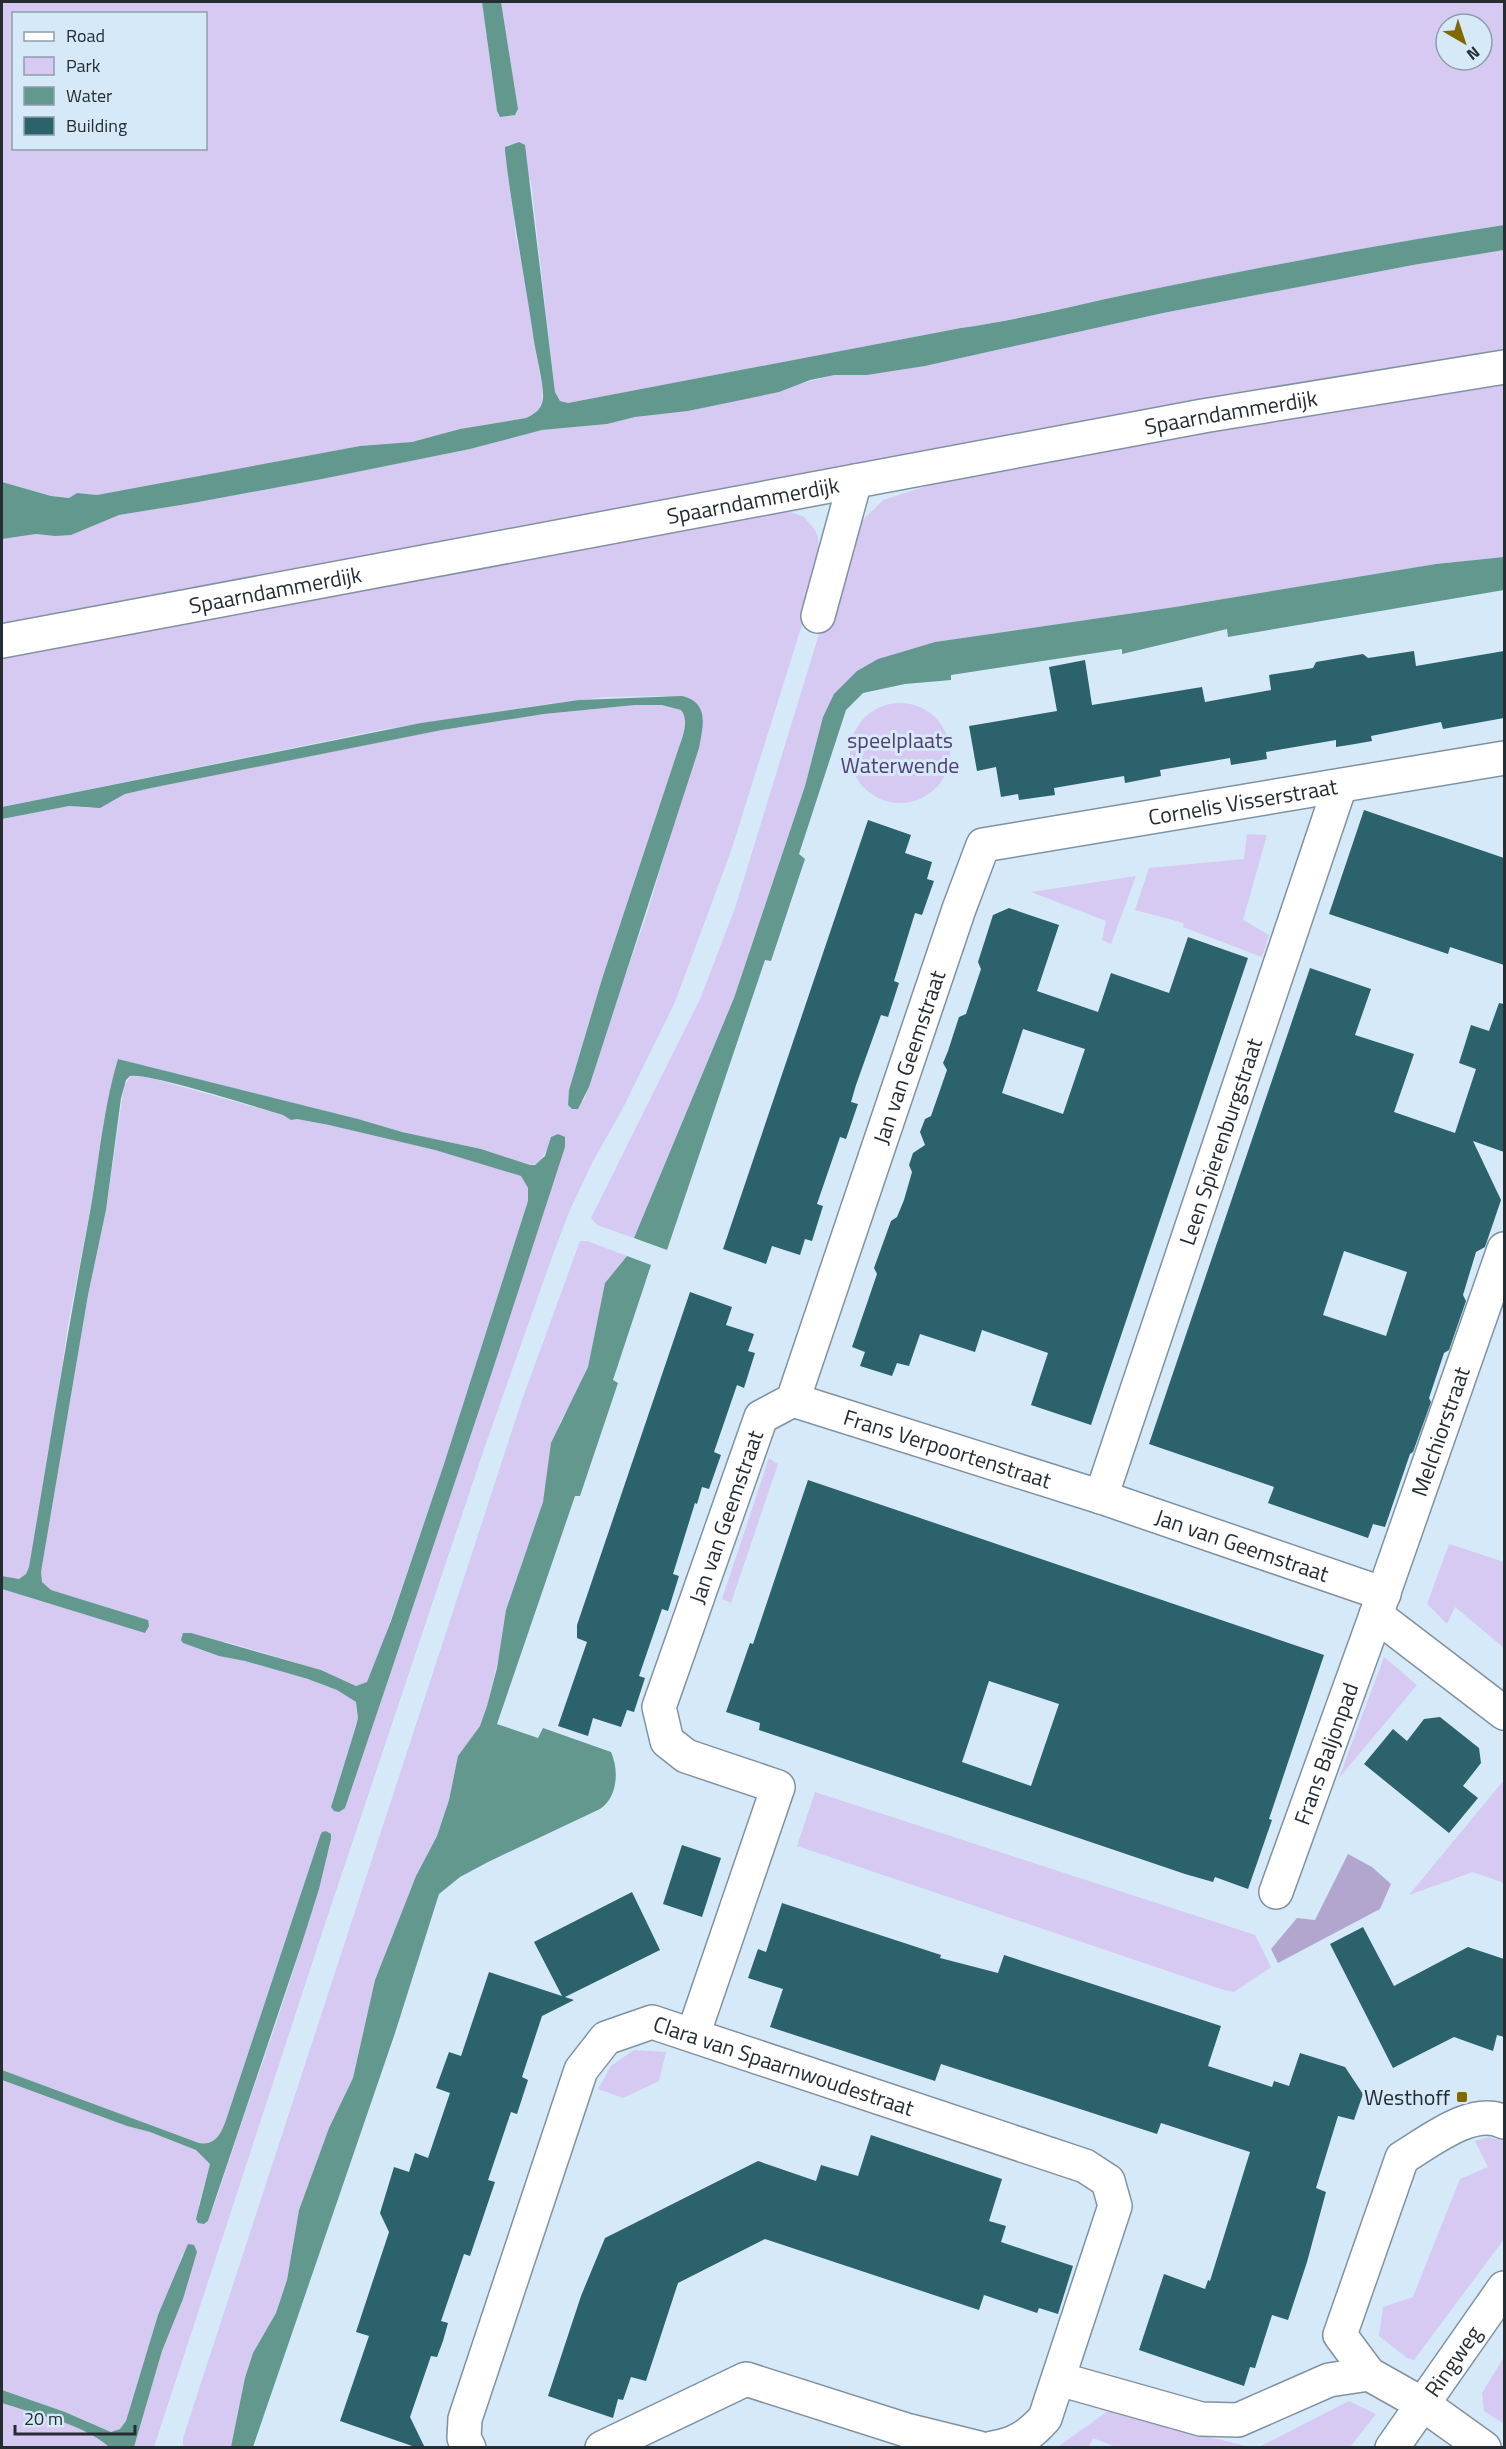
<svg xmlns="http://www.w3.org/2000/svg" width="1506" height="2449" font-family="'Titillium Web',sans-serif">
  <rect width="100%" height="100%" fill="#d5e9f9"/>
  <path fill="#d6c9f2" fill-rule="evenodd" d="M 2,2 L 482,2 L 497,111 L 500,117 L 515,115 L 518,109 L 501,2 L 1504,2 L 1504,225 C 1377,244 1251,270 1125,295 C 1070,306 1016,320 961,328 L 568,403 L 560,401 L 555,392 L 531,182 L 510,144 L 505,147 L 505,151 L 516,237 L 525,279 L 542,388 C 543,403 541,412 526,418 L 460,429 L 412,442 L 360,446 L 130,490 L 97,495 L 77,493 L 69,498 L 51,496 L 2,482 ZM 14,14 L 206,14 L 206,148 L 14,148 ZM 1446,24 L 1482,24 L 1482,60 L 1446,60 Z
    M 1504,250 L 1504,350 L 1294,385 L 980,441 L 2,623 L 2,539 L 36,534 L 55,536 L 119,515 L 193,503 L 322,479 L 470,449 L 542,430 L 607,424 L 635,417 L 688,411 L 835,375 L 867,375 L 925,366 L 1163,313 L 1413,265 Z
    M 1504,381 L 1504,557 L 1436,564 L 1175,607 L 935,642 L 878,659 L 823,717 L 805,786 L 734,998 L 634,1238 L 597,1225 L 591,1218 L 701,997 L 735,908 L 850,533 L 883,500 L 962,475 Z
    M 788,511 L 804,517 L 815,530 L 818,538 L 819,557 L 805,615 L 731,851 L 675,1002 L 622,1110 L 593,1161 L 569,1212 L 552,1257 L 484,1449 L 322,1933 L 154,2447 L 134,2447 L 162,2351 L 183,2299 L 197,2252 L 182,2255 L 172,2285 L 158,2315 L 126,2421 L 120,2429 L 112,2432 L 65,2412 L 2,2390 L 2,2080 L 127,2126 L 150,2132 L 196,2150 L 210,2164 L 199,2204 L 198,2223 L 205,2224 L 208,2221 L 218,2194 C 256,2076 302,1960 331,1839 L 331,1834 L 326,1831 L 320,1836 L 226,2120 C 221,2134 215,2146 199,2143 L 2,2070 L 2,1589 L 106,1621 L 148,1620 L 51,1590 L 42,1582 L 41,1572 L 88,1295 L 106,1210 L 124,1086 L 131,1076 L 147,1077 L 283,1115 L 291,1120 L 297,1119 L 329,1125 L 435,1150 L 521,1176 L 528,1188 L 528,1201 L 444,1464 L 374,1669 L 367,1682 L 356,1686 L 321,1670 L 227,1642 L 183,1643 L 219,1656 L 245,1661 L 308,1679 L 337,1690 L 356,1702 L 358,1718 L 356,1726 L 331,1806 L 334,1811 L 338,1812 L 345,1808 L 492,1372 L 557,1170 L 548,1148 L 539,1163 L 530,1165 L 481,1149 L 402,1132 L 358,1119 L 118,1059 L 104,1120 L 91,1206 L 68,1325 L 43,1496 L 29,1567 L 26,1574 L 19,1579 L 2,1576 L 2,819 L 69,806 L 90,808 L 112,802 L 125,794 L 166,784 L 442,730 L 544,714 L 635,705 L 662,705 L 682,710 C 690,721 681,738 678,750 L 602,979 L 569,1090 L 568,1104 L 572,1109 L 584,1100 L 589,1087 L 608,1025 L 647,914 L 702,730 L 700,708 L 665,696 L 607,697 L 547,704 L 380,730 L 2,807 L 2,656 Z
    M850 753a50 50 0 1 1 100 0a50 50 0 1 1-100 0Z
    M 1247,834 L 1267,835 L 1243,920 L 1269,935 L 1262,957 L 1183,927 L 1184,923 L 1135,910 L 1149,868 L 1244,859 Z
    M 1136,876 L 1111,944 L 1102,940 L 1106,921 L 1031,892 Z
    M 580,1241 L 587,1241 L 627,1256 L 605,1283 L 588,1367 L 574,1399 L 560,1422 L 543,1502 L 534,1533 L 522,1562 L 487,1706 L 480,1726 L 458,1756 L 449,1800 L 437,1836 L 416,1876 L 375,1980 L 353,2078 L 329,2128 L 299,2210 L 287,2280 L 276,2313 L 253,2353 L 232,2447 L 183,2447 L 183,2438 L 522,1400 Z
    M 769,1458 L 778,1464 L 731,1603 L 722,1599 Z
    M 1449,1544 L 1504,1562 L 1504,1648 L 1455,1607 L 1447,1624 L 1427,1604 Z
    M 1384,1657 L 1417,1685 L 1339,1778 Z
    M 1504,1780 L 1504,1883 L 1473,1872 L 1409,1895 Z
    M 815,1792 L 1255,1935 L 1271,1967 L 1234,1992 L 1224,1990 L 797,1846 Z
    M 634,2050 L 666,2052 L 659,2081 L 623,2098 L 598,2089 L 611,2066 Z
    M 1489,2137 L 1504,2141 L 1504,2239 L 1414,2360 L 1407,2358 L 1379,2336 L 1383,2307 L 1413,2297 L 1460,2179 L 1488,2167 L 1475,2141 Z
    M 1504,2357 L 1504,2424 L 1484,2411 L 1482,2393 Z
    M 1349,2401 L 1376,2414 L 1350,2447 L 1259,2447 Z
    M 2,2403 C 34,2414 84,2424 109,2447 L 2,2448 Z
    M 1108,2411 L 1249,2447 L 1116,2447 L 1093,2438 L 1089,2447 L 1056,2448 Z"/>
  <path fill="#b2a6ce" d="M 1348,1854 L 1372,1867 L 1391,1884 L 1380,1909 L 1278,1963 L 1271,1949 L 1297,1918 L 1315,1920 Z"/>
  <path fill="#63988e" d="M 482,2 L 501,2 L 518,109 L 515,115 L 500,117 L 497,111 Z
    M 519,142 L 525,145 L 555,392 L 560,401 L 568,403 L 961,328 C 1019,320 1076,305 1134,293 C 1257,268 1380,244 1504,225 L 1504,250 L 1413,265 L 1163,313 L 925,366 L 867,375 L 835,375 L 810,380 L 779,392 L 688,411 L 635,417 L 607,424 L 542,430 L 470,449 L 322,479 L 193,503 L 119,515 L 71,535 L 55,536 L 36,534 L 2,539 L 2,482 L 51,496 L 69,498 L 77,493 L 97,495 L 360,446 L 412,442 L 460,429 L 526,418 C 535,414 542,409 543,398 C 544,384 535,351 533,334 C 524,273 512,213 505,151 L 505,147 Z
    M 1504,557 L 1504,590 L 1228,637 L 1227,629 L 1122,654 L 1122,649 L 951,675 L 951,680 L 905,684 L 863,693 L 846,710 L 799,854 L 805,859 L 771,961 L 765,960 L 667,1250 L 634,1238 L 734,998 L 805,786 L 823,717 L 834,694 L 857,671 L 878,659 L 935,642 L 1175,607 L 1436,564 Z
    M 682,696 C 710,703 703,726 699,748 L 589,1087 L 578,1109 L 572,1109 L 568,1105 L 569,1090 L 602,979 L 678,750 C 682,738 690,721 681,710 L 662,705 L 635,705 L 544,714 L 442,730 L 151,788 L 125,794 L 100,808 L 69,806 L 2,819 L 2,807 L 421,723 L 579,700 Z
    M 118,1059 L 358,1119 L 402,1132 L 481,1149 L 530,1165 L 535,1165 L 545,1156 L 551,1137 L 558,1134 L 565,1137 L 565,1147 L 492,1372 L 345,1808 L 339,1812 L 334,1811 L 331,1807 L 356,1726 L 358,1718 L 356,1702 L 337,1690 L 308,1679 L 245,1661 L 219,1656 L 183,1643 L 181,1640 L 183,1633 L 191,1633 L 321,1670 L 356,1686 L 367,1682 L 391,1621 L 444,1464 L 528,1201 L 528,1188 L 521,1176 L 435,1150 L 329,1125 L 297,1119 L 291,1120 L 283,1115 C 259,1108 147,1072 130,1076 L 126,1080 L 121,1098 L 106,1210 L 88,1295 L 41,1572 L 42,1582 L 51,1590 L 148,1620 L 149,1626 L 145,1633 L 2,1589 L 2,1576 L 19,1579 L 26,1574 L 29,1567 C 48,1456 65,1345 86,1234 C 98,1176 101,1116 118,1059 Z
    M 627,1256 L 651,1265 L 613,1380 L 618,1383 L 580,1496 L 575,1496 L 497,1724 L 538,1738 L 543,1728 L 611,1752 C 619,1770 618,1797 600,1809 L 488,1862 L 460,1877 L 439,1894 L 395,2033 L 253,2447 L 231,2447 L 245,2378 L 253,2353 L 276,2313 L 287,2280 L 299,2210 L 329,2128 L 353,2078 L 375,1980 L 416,1876 L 437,1836 L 449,1800 L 458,1756 L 480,1726 L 487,1706 L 497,1668 L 506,1610 L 543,1502 L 551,1443 L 588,1367 L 605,1283 Z
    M 326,1831 L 331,1834 L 331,1839 L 319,1889 L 302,1943 L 208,2221 L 204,2224 L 198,2223 L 196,2219 L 210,2164 L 196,2150 L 150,2132 L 127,2126 L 2,2080 L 2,2070 L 199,2143 C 215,2146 221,2134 226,2120 L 320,1836 L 322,1832 Z
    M 188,2244 L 194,2245 L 197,2252 L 183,2299 L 162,2351 L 134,2447 L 109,2447 C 84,2424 34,2414 2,2403 L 2,2390 L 65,2412 L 111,2432 L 120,2429 L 126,2421 L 158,2315 Z"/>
  <path fill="#2c626c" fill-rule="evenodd" d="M 1414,651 L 1416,666 L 1504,651 L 1504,718 L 1443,729 L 1441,722 L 1371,736 L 1372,741 L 1355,744 L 1336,747 L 1336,740 L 1266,752 L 1267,759 L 1231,765 L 1230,758 L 1160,770 L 1161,776 L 1125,783 L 1124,776 L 1054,788 L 1055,795 L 1019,800 L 1018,794 L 1001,797 L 996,767 L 977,771 L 969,726 L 1057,711 L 1049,667 L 1085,660 L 1092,705 L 1202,687 L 1205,702 L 1271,690 L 1269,675 L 1313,668 L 1316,662 L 1363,654 L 1368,658 Z
    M 1364,810 L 1504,858 L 1504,965 L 1450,947 L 1448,954 L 1329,914 Z
    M 868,820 L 911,835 L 905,853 L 932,862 L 927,879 L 934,881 L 922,915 L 915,913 L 894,981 L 899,983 L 888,1017 L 881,1015 L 856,1085 L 851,1102 L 858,1104 L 846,1139 L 840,1137 L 817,1204 L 823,1206 L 812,1241 L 805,1239 L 800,1255 L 772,1246 L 766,1264 L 723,1249 Z
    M 1009,908 L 1059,925 L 1037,991 L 1098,1012 L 1111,973 L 1169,993 L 1188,937 L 1248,958 L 1091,1425 L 1031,1405 L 1048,1353 L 982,1330 L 975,1352 L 920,1334 L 909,1366 L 897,1363 L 892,1376 L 860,1366 L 865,1352 L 852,1347 L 877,1274 L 874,1268 L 891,1221 L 897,1217 L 904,1200 L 912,1172 L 909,1165 L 913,1153 L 925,1145 L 920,1132 L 925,1119 L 931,1116 L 947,1070 L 943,1063 L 948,1051 L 959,1017 L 966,1014 L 981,969 L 978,962 L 993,915 ZM 1023,1029 L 1085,1049 L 1063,1114 L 1002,1093 Z
    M 1310,968 L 1371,989 L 1355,1035 L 1414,1054 L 1394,1112 L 1455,1133 L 1476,1069 L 1459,1063 L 1471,1025 L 1489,1031 L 1499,1003 L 1504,1004 L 1504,1152 L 1473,1141 L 1501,1200 L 1485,1247 L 1476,1252 L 1463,1295 L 1466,1301 L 1449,1350 L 1444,1353 L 1429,1398 L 1431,1402 L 1413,1452 L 1410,1454 L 1385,1527 L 1373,1524 L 1368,1538 L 1268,1503 L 1274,1487 L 1149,1444 ZM 1344,1251 L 1407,1272 L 1386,1336 L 1323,1315 Z
    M 690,1292 L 732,1307 L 726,1325 L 754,1334 L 748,1351 L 755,1353 L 744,1388 L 737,1385 L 714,1452 L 721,1455 L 709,1489 L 702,1487 L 697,1504 L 695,1503 L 673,1574 L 679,1576 L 668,1611 L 662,1609 L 639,1676 L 645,1678 L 634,1712 L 627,1710 L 621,1727 L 593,1718 L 588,1736 L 558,1726 L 587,1642 L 577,1638 L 577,1625 Z
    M 808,1480 L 1324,1655 L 1269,1819 L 1272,1820 L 1248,1889 L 1215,1877 L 1213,1882 L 1185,1874 L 759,1730 L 760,1723 L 726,1712 L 750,1643 L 753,1644 ZM 989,1681 L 1059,1704 L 1031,1786 L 962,1762 Z
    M 1440,1717 L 1479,1748 L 1481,1763 L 1463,1786 L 1478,1798 L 1449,1833 L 1364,1764 L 1393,1729 L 1407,1741 L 1424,1719 Z
    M 682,1845 L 721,1858 L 702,1917 L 663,1904 Z
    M 632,1892 L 660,1950 L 565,1997 L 574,2000 L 542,2016 L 522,2077 L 528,2080 L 517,2114 L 511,2112 L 488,2180 L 495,2182 L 470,2256 L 464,2254 L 441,2321 L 448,2323 L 443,2341 L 437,2357 L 431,2356 L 410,2417 L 425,2448 L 418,2448 L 340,2421 L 369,2336 L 356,2332 L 389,2232 L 380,2213 L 394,2167 L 409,2172 L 415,2153 L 428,2158 L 450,2093 L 436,2088 L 449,2052 L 461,2056 L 489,1972 L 562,1996 L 534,1942 Z
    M 782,1903 L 941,1955 L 940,1958 L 998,1973 L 1004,1955 L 1221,2026 L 1208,2066 L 1272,2087 L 1274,2081 L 1289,2086 L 1300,2053 L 1345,2067 L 1363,2094 L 1354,2120 L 1338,2116 L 1316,2188 L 1326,2192 L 1307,2262 L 1288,2320 L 1272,2315 L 1255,2368 L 1250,2367 L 1244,2386 L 1139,2350 L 1164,2274 L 1205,2289 L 1208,2280 L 1210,2281 L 1250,2152 L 1161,2123 L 1157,2134 L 941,2064 L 935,2081 L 770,2027 L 783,1989 L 748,1978 L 758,1949 L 766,1952 Z
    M 1363,1927 L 1394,1986 L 1468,1947 L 1504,1959 L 1504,2037 L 1497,2035 L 1493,2051 L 1454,2037 L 1393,2068 L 1330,1944 Z
    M 871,2135 L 1002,2179 L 989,2221 L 1006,2226 L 1001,2242 L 1073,2266 L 1058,2314 L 1039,2308 L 1037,2313 L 984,2295 L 979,2310 L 765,2239 L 678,2283 L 646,2381 L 631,2377 L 623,2400 L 618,2399 L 613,2418 L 548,2396 L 581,2296 L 605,2238 L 758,2161 L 816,2181 L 821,2165 L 858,2176 Z"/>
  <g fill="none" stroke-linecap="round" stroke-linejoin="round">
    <g stroke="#8092a0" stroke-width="36">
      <g id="street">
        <path d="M 818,616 L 855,481"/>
        <path id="s1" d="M 793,1400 L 1101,1497 L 1384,1594"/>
        <path id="s2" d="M 1101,1497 L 1340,786"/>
        <path d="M 1376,1615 L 1504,1713"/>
        <path id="s3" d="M 1276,1892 L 1376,1615 L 1504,1249"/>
        <path id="s4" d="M 693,2035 L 778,1787 L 686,1756 L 667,1741 L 659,1707 L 761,1417 L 793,1400 L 959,909 L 983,845 L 1504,758"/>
        <path d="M 1059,2379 L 1201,2419 L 1238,2420 L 1329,2380 L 1369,2374"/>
        <path id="s5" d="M 469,2448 L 464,2438 L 465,2419 L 581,2070 L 606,2038 L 652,2022 L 1085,2166 L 1108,2181 L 1115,2206 L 1045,2418 C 1030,2435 1015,2445 992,2448"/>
        <path d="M 602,2448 L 746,2379 L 906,2430 L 979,2448"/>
        <path d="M 1484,2448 L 1424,2405 L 1369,2374 L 1340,2335 L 1402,2158 C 1429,2142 1473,2106 1504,2122"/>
      </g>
    </g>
    <g stroke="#8092a0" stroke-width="36">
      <g id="secondary">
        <path id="s6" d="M 2,641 L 1203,416 L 1504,367"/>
        <path id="s7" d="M 1392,2448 L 1504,2288"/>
      </g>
    </g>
    <use href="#street" stroke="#fff" stroke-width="33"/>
    <use href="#secondary" stroke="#fff" stroke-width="33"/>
  </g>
  <rect fill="#806901" stroke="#d5e9f9" stroke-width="2" x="1456" y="2091" width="12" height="12" rx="3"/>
  <g text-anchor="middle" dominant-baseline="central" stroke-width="6" stroke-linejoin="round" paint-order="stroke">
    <g font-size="22" fill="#252d32" stroke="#d5e9f9">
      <text stroke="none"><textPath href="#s6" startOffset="1250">Spaarndammerdijk</textPath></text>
      <text stroke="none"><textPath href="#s6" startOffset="764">Spaarndammerdijk</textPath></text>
      <text stroke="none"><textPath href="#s6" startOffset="278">Spaarndammerdijk</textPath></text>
      <text stroke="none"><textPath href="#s4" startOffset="1612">Cornelis Visserstraat</textPath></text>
      <text stroke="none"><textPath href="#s4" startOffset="1124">Jan van Geemstraat</textPath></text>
      <text stroke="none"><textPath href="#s2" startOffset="375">Leen Spierenburgstraat</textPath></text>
      <text stroke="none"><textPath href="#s3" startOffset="489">Melchiorstraat</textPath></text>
      <text stroke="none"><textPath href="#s1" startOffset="162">Frans Verpoortenstraat</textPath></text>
      <text stroke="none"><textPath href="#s4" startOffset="620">Jan van Geemstraat</textPath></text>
      <text stroke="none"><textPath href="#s1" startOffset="472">Jan van Geemstraat</textPath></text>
      <text stroke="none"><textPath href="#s3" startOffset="147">Frans Baljonpad</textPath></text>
      <text stroke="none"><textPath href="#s5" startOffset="626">Clara van Spaarnwoudestraat</textPath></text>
      <text stroke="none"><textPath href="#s7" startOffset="106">Ringweg</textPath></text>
    </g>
    <g font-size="22" fill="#523e74" stroke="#d5e9f9">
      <text x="900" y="740">speelplaats<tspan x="900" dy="25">Waterwende</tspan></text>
    </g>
    <g font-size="22" fill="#252d32" stroke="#d5e9f9" text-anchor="end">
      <text x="1450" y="2097">Westhoff</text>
    </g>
  </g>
  <rect width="1506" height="2449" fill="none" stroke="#252d32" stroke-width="6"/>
  <rect x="12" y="12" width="195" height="138" fill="#d5e9f9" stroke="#8f9ea9" stroke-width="1.5"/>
  <rect x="24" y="32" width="30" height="9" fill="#ffffff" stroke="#8f9ea9" stroke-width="1.5"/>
  <text x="66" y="42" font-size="18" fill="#252d32">Road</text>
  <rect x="24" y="57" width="30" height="18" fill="#d6c9f2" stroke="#8f9ea9" stroke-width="1.5"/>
  <text x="66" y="72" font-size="18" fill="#252d32">Park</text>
  <rect x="24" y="87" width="30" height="18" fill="#63988e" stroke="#8f9ea9" stroke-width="1.5"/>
  <text x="66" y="102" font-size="18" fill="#252d32">Water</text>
  <rect x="24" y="117" width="30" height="18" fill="#2c626c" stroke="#8f9ea9" stroke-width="1.5"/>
  <text x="66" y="132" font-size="18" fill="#252d32">Building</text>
  <g transform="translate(1464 42) rotate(141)"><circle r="28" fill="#d5e9f9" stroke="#8f9ea9" stroke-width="1.5"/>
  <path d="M0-4.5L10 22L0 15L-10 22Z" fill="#806901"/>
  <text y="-9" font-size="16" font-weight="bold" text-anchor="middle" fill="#252d32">N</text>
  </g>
  <path d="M15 2425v9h120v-9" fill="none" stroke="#252d32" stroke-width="3"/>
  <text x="24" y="2425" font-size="18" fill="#252d32" stroke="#d5e9f9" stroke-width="4.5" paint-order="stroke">20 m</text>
</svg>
